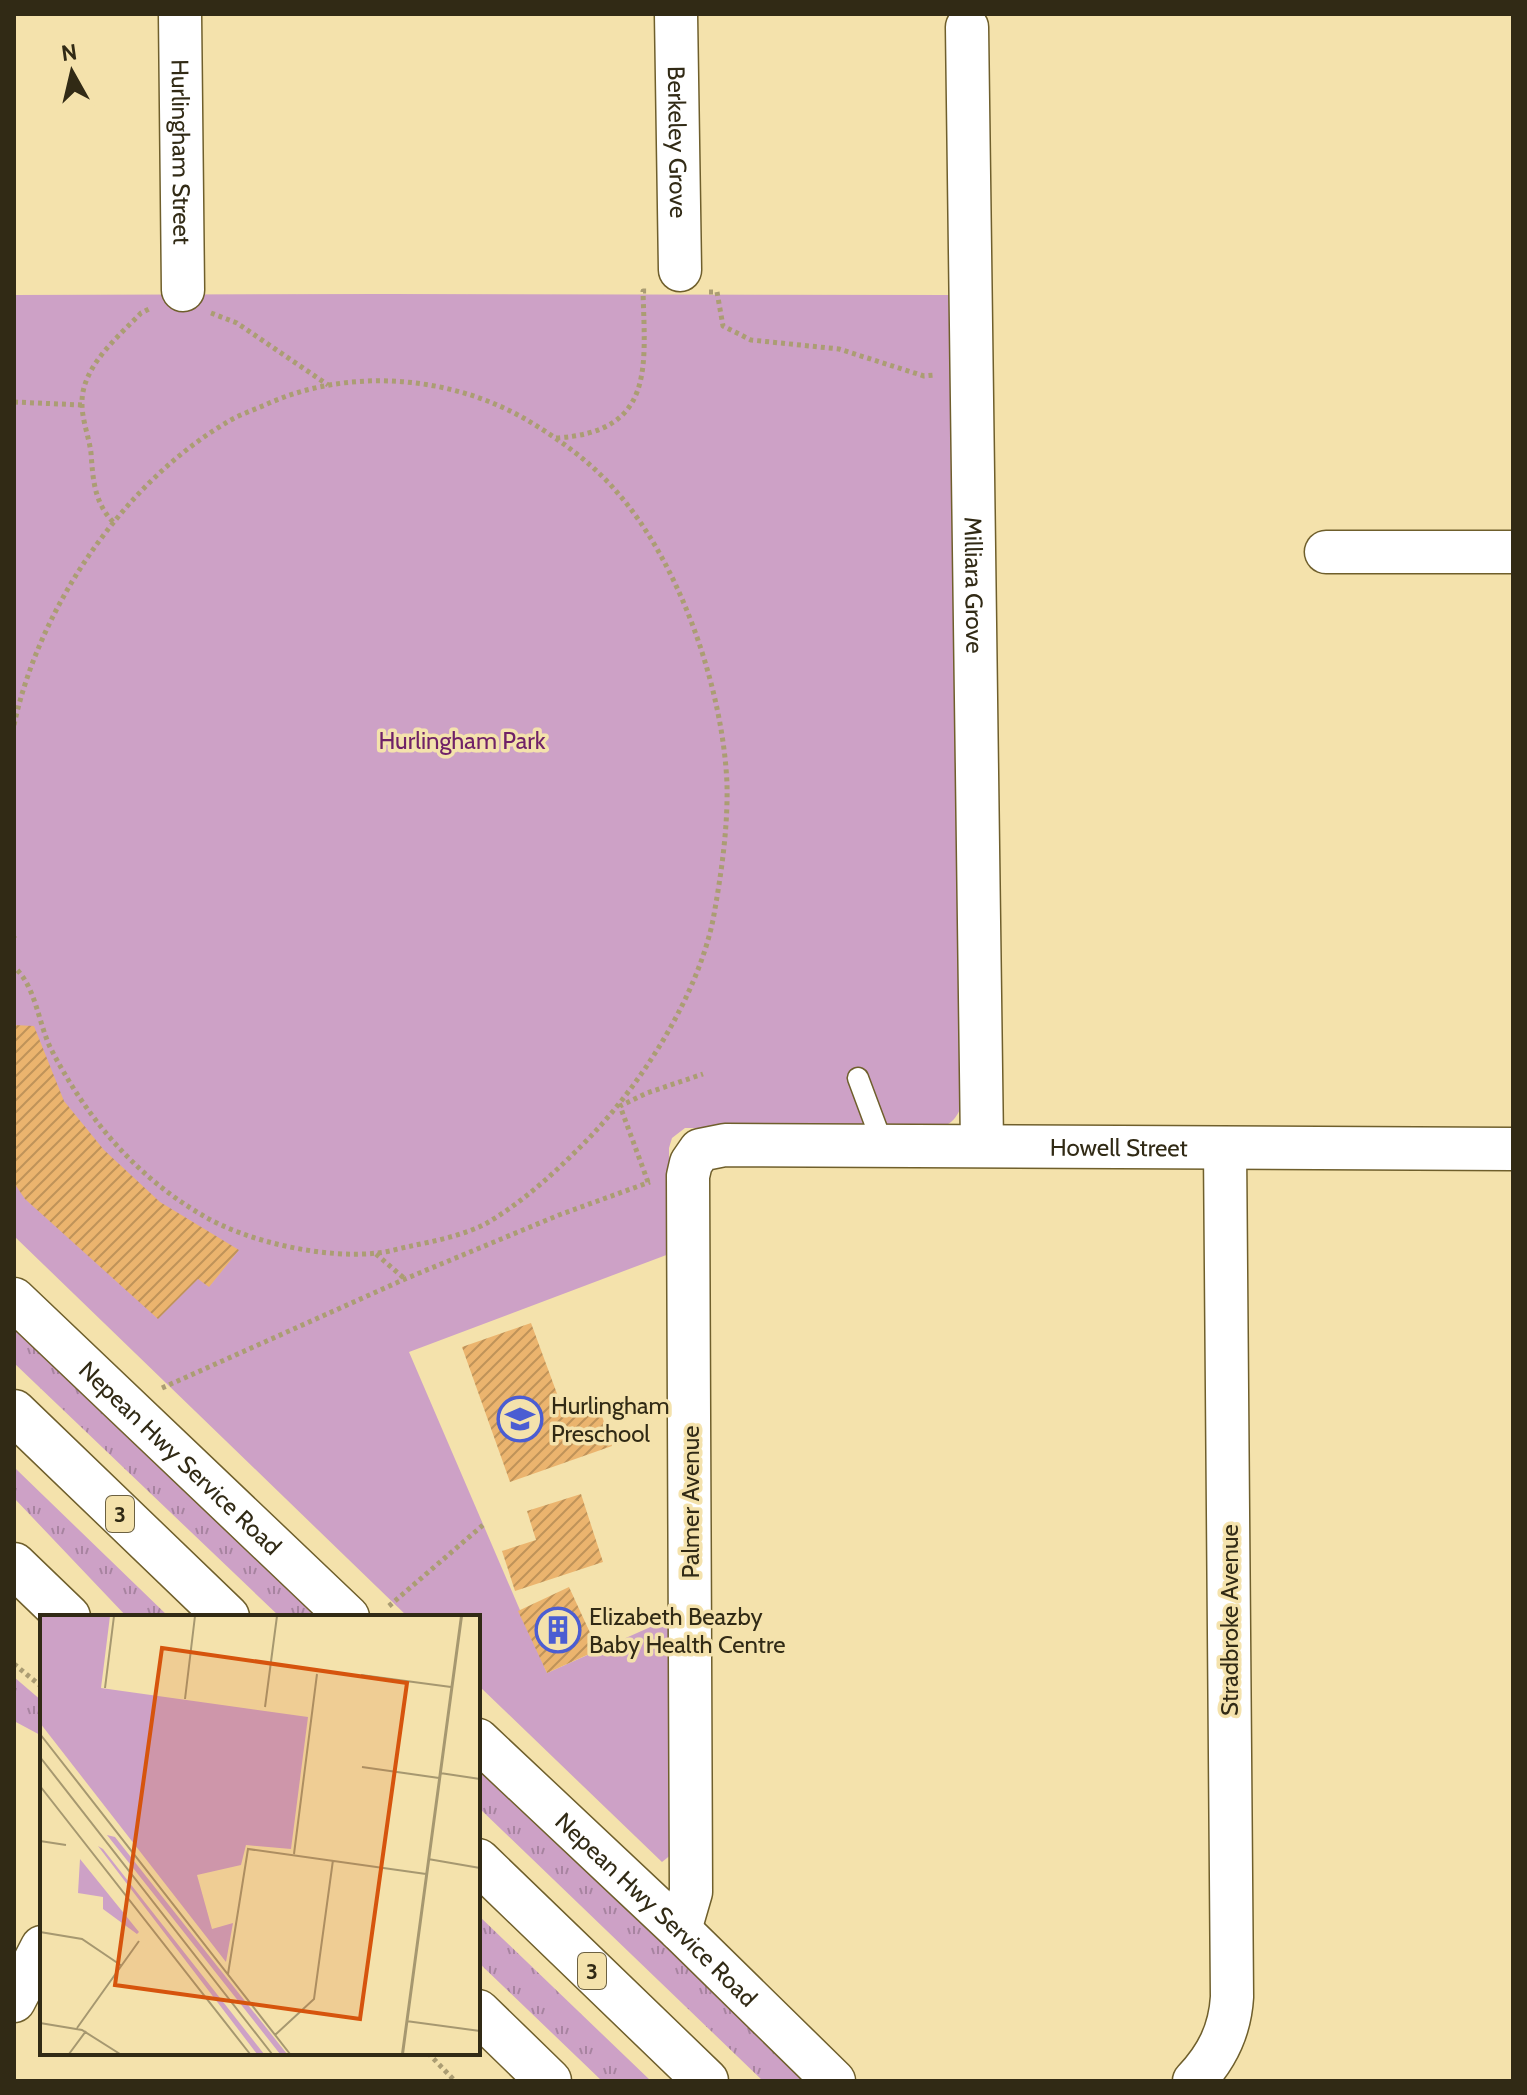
<svg xmlns="http://www.w3.org/2000/svg" width="1527" height="2095" font-family="Cabin,sans-serif">
  <defs>
    <pattern id="grass-tufts" width="24" height="20" patternUnits="userSpaceOnUse" patternTransform="scale(2)"><rect width="24" height="20" fill="#cda1c6"/><path d="M3 7l-1-3M5 7V3M7 7l1-3M15 17l-1-3M17 17v-4M19 17l1-3" fill="none" stroke="#a783a0"/></pattern>
    <pattern id="building-hatch" width="6" height="6" patternUnits="userSpaceOnUse" patternTransform="scale(2)"><rect width="6" height="6" fill="#ebb46e"/><path d="M-1 1l2-2M0 6l6-6M5 7l2-2" fill="none" stroke="#bf9359"/></pattern>
  </defs>
  <rect width="100%" height="100%" fill="#f4e2ac"/>
  <path fill="url(#grass-tufts)" d="M 14,1327 L 319,1617 L 280,1617 L 14,1363 Z
    M 14,1468 L 16,1469 L 169,1617 L 127,1617 L 14,1498 Z
    M 14,1677 L 42,1701 L 42,1736 L 14,1721 Z
    M 478,1768 L 807,2081 L 763,2081 L 478,1807 Z
    M 478,1915 L 651,2081 L 602,2081 L 478,1962 Z"/>
  <path fill="#cda1c6" d="M 383,294 L 951,295 L 962,1104 C 957,1119 950,1126 934,1129 L 685,1128 L 672,1138 L 669,1148 L 669,1254 L 409,1352 L 547,1673 L 673,1617 L 672,1854 L 662,1862 L 478,1685 L 478,1617 L 408,1617 L 14,1236 L 14,295 Z"/>
  <path fill="url(#building-hatch)" d="M 14,1025 L 34,1026 L 64,1101 L 104,1150 L 160,1202 L 239,1250 L 209,1287 L 198,1279 L 158,1319 L 25,1199 L 14,1183 Z
    M 531,1323 L 563,1410 L 596,1398 L 612,1446 L 510,1482 L 462,1347 Z
    M 581,1494 L 603,1562 L 515,1591 L 502,1551 L 536,1540 L 527,1511 Z
    M 569,1587 L 598,1650 L 547,1673 L 518,1611 Z"/>
  <g fill="none" stroke-linecap="round" stroke-linejoin="round">
    <g stroke="#6f5f2c" stroke-width="23">
      <path id="service" d="M 858,1078 L 883,1145"/>
    </g>
    <g stroke="#6f5f2c" stroke-width="45">
      <g id="minor">
        <path id="s1" d="M 180,14 L 183,290"/>
        <path id="s2" d="M 676,14 L 680,270"/>
        <path id="s3" d="M 967,27 L 982,1145"/>
        <path d="M 1326,552 L 1513,552"/>
        <path id="s4" d="M 14,1299 L 348,1617"/>
        <path id="s5" d="M 478,1740 L 680,1930 L 834,2081"/>
        <path id="s6" d="M 680,1930 L 691,1892 L 688,1176 L 691,1163 L 700,1150 L 725,1145 L 1513,1149"/>
        <path d="M 14,2001 L 42,1947"/>
        <path d="M 1194,2081 C 1217,2057 1230,2031 1232,1997 L 1225,1148"/>
      </g>
    </g>
    <g stroke="#6f5f2c" stroke-width="47">
      <path id="trunk" d="M 14,1412 L 227,1617
        M 14,1565 L 68,1617
        M 478,1861 L 706,2081
        M 478,2012 L 549,2081"/>
    </g>
    <path stroke="#ab9d73" stroke-width="5" stroke-dasharray="4 4" stroke-linecap="butt" d="M 709,292 L 717,292 L 723,326 L 751,340 L 839,349 L 924,376 L 935,375
      M 211,313 L 237,323 L 328,385
      M 14,402 L 82,405
      M 556,438 C 655,432 645,368 643,291 L 647,291
      M 113,522 C 94,502 93,479 91,453 C 89,437 82,420 82,404 C 81,367 118,337 141,313 L 149,309
      M 14,725 C 39,609 121,486 224,424 C 236,416 251,411 265,405 C 347,367 450,375 527,420 C 559,439 592,463 616,491 C 680,563 723,689 727,784 C 728,829 721,876 713,920 C 697,996 644,1080 591,1136 C 560,1168 526,1200 487,1223 C 465,1235 435,1241 411,1246 C 400,1248 389,1252 377,1253 C 325,1259 247,1242 202,1215 C 135,1176 86,1117 51,1049 C 38,1023 36,986 14,967
      M 14,936 L 14,938
      M 648,1182 L 620,1106 L 647,1093 L 703,1074
      M 376,1254 L 405,1279
      M 162,1388 L 405,1279 L 559,1215 L 650,1182
      M 389,1606 L 483,1525
      M 14,1664 L 42,1687
      M 428,2053 L 455,2081"/>
    <use href="#service" stroke="#fff" stroke-width="20"/>
    <use href="#minor" stroke="#fff" stroke-width="42"/>
    <use href="#trunk" stroke="#fff" stroke-width="44"/>
  </g>
  <defs>
    <g id="school-ring" transform="scale(2.3)"><circle r="9.5" fill="#f4e2ac" stroke="#4b5dd2" stroke-width="1.5"/><path d="M0-5L7-2L0 1L-7-2ZM-4 1L0 2.5L4 1V4Q0 6-4 4Z" fill="#4b5dd2"/></g>
    <g id="building-ring" transform="scale(2.3)"><circle r="9.5" fill="#f4e2ac" stroke="#4b5dd2" stroke-width="1.5"/><path d="M-4-6H4V6H1V3H-1V6H-4ZM-2.5-4.3h1.7v1.8h-1.7ZM.8-4.3h1.7v1.8H.8ZM-2.5-1h1.7V.8h-1.7ZM.8-1h1.7V.8H.8Z" fill="#4b5dd2"/></g>
  </defs>
  <g fill-rule="evenodd">
    <use href="#school-ring" x="520" y="1419"/>
    <use href="#building-ring" x="558" y="1630"/>
  </g>
  <g text-anchor="middle" dominant-baseline="central" stroke-width="7" stroke-linejoin="round" paint-order="stroke">
    <g fill="#f4e2ac" stroke="#6c6142" stroke-width="2">
      <rect x="106" y="1496" width="28" height="36" rx="6"/>
      <rect x="578" y="1953" width="28" height="36" rx="6"/>
    </g>
    <g font-size="22" font-weight="bold" fill="#312a15">
      <text x="120" y="1514">3</text>
      <text x="592" y="1971">3</text>
    </g>
    <g font-size="24" fill="#312a15" stroke="#f4e2ac">
      <text stroke="none"><textPath href="#s2" startOffset="128">Berkeley Grove</textPath></text>
      <text stroke="none"><textPath href="#s1" startOffset="138">Hurlingham Street</textPath></text>
      <text stroke="none"><textPath href="#s3" startOffset="558">Milliara Grove</textPath></text>
      <text stroke="none"><textPath href="#s6" startOffset="1204">Howell Street</textPath></text>
      <text stroke="none"><textPath href="#s4" startOffset="230">Nepean Hwy Service Road</textPath></text>
      <text transform="translate(690 1502) rotate(-90)">Palmer Avenue</text>
      <text transform="translate(1229 1620) rotate(-90)">Stradbroke Avenue</text>
      <text stroke="none"><textPath href="#s5" startOffset="246">Nepean Hwy Service Road</textPath></text>
    </g>
    <g font-size="24" fill="#702268" stroke="#f4e2ac">
      <text x="462" y="740">Hurlingham Park</text>
    </g>
    <g font-size="24" fill="#312a15" stroke="#f4e2ac" text-anchor="start">
      <text x="551" y="1405">Hurlingham<tspan x="551" dy="28">Preschool</tspan></text>
      <text x="589" y="1616">Elizabeth Beazby<tspan x="589" dy="28">Baby Health Centre</tspan></text>
    </g>
  </g>
  <g transform="translate(40 1615)">
    <rect width="440" height="440" fill="#f4e2ac"/>
    <path d="M 67,220 L 75,222 L 247,439 L 240,439 ZM 58,231 L 63,234 L 224,439 L 217,439 ZM 40,244 L 99,317 L 97,319 L 63,294 L 63,282 L 38,278 Z" fill="#cda1c6"/>
    <path d="M 0,1 L 70,1 L 61,73 L 268,102 L 251,234 L 206,230 L 201,250 L 157,260 L 172,314 L 193,308 L 186,347 L 0,108 Z" fill="#cda1c6"/>
    <path fill="none" stroke="#a69870" stroke-width="2" d="M 321,60 L 411,72M 65,73 L 74,1M 145,84 L 155,1M 225,92 L 237,1M 0,119 L 250,439M 0,142 L 232,439M 322,152 L 399,163M 400,158 L 440,164M 0,171 L 210,439M 0,226 L 26,230M 254,239 L 277,59M 388,244 L 440,253M 0,317 L 42,324 L 82,351M 188,359 L 208,234 L 386,259M 366,406 L 440,416M 0,408 L 42,415 L 80,439M 37,413 L 99,326M 235,420 L 274,384 L 293,245M 29,439 L 46,416M 362,439 L 421,1M 363,439 L 422,1"/>
    <path fill="#d6540d" fill-opacity="0.15" stroke="#d6540d" stroke-width="4" d="M 122,33 L 367,68 L 320,404 L 75,370 Z"/>
    <rect width="440" height="440" fill="none" stroke="#312a15" stroke-width="4"/>
  </g>
  <rect width="1527" height="2095" fill="none" stroke="#312a15" stroke-width="32"/>
  <g transform="translate(72 72) rotate(352)" stroke="#f4e2ac" stroke-width="6" paint-order="stroke">
  <path d="M0-6L14 30L0 20L-14 30Z" fill="#312a15"/>
  <text y="-12" font-size="22" font-weight="bold" text-anchor="middle" fill="#312a15">N</text>
  </g>
</svg>
